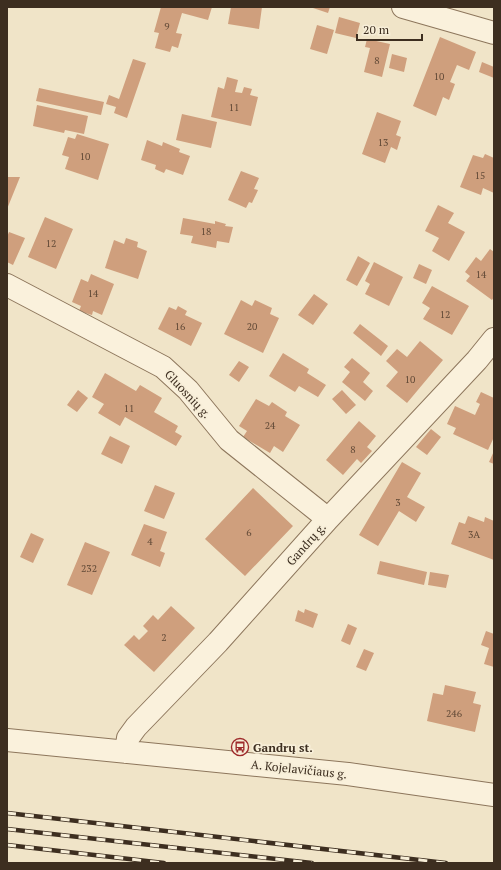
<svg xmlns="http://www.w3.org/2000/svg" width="501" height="870" font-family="'PT Serif',serif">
  <rect width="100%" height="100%" fill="#f0e4c8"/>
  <path fill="#cf9f7d" d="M 161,7 L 212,7 L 208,20 L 182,13 L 176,33 L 182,34 L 178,48 L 172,46 L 170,52 L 155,48 L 159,33 L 154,32 Z
    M 231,7 L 262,7 L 259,29 L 228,24 Z
    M 310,7 L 330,7 L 328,13 Z
    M 339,17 L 360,23 L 356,38 L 335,33 Z
    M 317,25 L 334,30 L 327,54 L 310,49 Z
    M 440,37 L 476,52 L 469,70 L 457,65 L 450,82 L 455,84 L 449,100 L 443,97 L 436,116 L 413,106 Z
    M 367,39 L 390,44 L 382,77 L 364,72 L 370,48 L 365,47 Z
    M 392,54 L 407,58 L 404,72 L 389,68 Z
    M 133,59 L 146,63 L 127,118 L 114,113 L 116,107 L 106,104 L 109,95 L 119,99 Z
    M 482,62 L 494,67 L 494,78 L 479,72 Z
    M 227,77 L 238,80 L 235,92 L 242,93 L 244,87 L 252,89 L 250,95 L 258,97 L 251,126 L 211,117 L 218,87 L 224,89 Z
    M 39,88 L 104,102 L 101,115 L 36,101 Z
    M 37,105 L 88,116 L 84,134 L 65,130 L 64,133 L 33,126 Z
    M 377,112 L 401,121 L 396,135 L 401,137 L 397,150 L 391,147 L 385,163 L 362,154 Z
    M 182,114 L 217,122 L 211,148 L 176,140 Z
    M 77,134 L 109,144 L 98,180 L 65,169 L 69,157 L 62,155 L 68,137 L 75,139 Z
    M 147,140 L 162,146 L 163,142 L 180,149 L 179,152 L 190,156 L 183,175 L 166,169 L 164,173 L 155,169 L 156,165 L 141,160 Z
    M 485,154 L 494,158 L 494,193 L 483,188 L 481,195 L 460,187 L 473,155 L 483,158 Z
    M 241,171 L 259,178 L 254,189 L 258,190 L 252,203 L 249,202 L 246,208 L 228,200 Z
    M 7,177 L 20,177 L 7,209 Z
    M 438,205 L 454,213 L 448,223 L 465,232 L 449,261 L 432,251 L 439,238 L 425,231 Z
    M 45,217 L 73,229 L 56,269 L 28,257 Z
    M 183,218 L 215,224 L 215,221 L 226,224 L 225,226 L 233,227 L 229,243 L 217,241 L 216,248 L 191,243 L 193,236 L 180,234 Z
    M 9,232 L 25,238 L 13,265 L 7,262 L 7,237 Z
    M 126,238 L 138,242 L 137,247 L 147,251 L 138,279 L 105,268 L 114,240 L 124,244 Z
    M 490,249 L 494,252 L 494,297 L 492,300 L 466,281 L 470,276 L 465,272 L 476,257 L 481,261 Z
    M 358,256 L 370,263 L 357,286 L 346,280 Z
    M 374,262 L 403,277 L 389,306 L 365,294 L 370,284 L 365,281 Z
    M 419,264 L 432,270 L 426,284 L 413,278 Z
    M 91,274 L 114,284 L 102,315 L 93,311 L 92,315 L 79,311 L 81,306 L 72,302 L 81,279 L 88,282 Z
    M 432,286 L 469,306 L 452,335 L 423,319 L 430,308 L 422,303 Z
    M 314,294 L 328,304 L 313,325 L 298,315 Z
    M 241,300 L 252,306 L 255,300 L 272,308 L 270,314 L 279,318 L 263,353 L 224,334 Z
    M 178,306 L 187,311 L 185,315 L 202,323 L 191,346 L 158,329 L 169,307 L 176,310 Z
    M 360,324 L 388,346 L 381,356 L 353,333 Z
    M 420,341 L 443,360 L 407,403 L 386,386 L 398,372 L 386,361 L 397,349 L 407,357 Z
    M 283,353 L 309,369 L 307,373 L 326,385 L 318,397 L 299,386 L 295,392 L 269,376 Z
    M 352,358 L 370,373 L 363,382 L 373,391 L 365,401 L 342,382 L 350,372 L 344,367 Z
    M 239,361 L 249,367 L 239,382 L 229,375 Z
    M 105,373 L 136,391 L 140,385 L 162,398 L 154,412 L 178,426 L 175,432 L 182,436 L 176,446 L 125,417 L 120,426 L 98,413 L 104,404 L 92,397 Z
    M 78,390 L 88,398 L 77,412 L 67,405 Z
    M 342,390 L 356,405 L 346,414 L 332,399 Z
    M 481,392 L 494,398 L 494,437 L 488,450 L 453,434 L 456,428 L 447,424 L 455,406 L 475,415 L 480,404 L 476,402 Z
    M 256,399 L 269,406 L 272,402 L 287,412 L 285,416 L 300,425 L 283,452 L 274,446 L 270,453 L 243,437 L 247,431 L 239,426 Z
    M 359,421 L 376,436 L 367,447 L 372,451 L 361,463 L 357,459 L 343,475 L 326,460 Z
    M 431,429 L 441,437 L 427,455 L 416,447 Z
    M 110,436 L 130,446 L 122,464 L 101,454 Z
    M 494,451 L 494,464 L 489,462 Z
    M 402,462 L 421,473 L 407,497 L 425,507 L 416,522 L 399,511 L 378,546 L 359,535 Z
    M 155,485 L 175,493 L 164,519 L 144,511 Z
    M 253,488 L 293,526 L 245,576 L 205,539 Z
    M 468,516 L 484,522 L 485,517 L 494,521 L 494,560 L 451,544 L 459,522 L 465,524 Z
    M 144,524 L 167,532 L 160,551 L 165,553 L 160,567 L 131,555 Z
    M 31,533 L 44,539 L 33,563 L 20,557 Z
    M 85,542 L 110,552 L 92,595 L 67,585 Z
    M 380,561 L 427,572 L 424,585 L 377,574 Z
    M 430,572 L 449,575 L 446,588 L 428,585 Z
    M 171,606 L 195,628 L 154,672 L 124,645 L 134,635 L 139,640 L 148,631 L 143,626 L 153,615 L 158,620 Z
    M 305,609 L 318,614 L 313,628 L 295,621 L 298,610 L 304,613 Z
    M 348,624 L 357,628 L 350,645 L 341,641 Z
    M 486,631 L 494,634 L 494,667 L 484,664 L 489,648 L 481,645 Z
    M 364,649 L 374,653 L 366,671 L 356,667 Z
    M 445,685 L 476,692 L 473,703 L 481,705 L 475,732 L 427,721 L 433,693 L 443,695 Z"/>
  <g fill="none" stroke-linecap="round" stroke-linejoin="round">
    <g stroke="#8d765c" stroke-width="24">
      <path id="minor" d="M 403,7 L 494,33
        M 7,285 L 163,367 L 188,390 L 229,440 L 328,519
        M 7,740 L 348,774 L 494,795
        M 126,752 L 128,738 L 136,727 L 218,642 L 328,519 L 477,360 L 494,339"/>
    </g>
    <use href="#minor" stroke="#faf1dc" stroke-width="22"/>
    <g stroke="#3d2e20" stroke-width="4.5">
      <path id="rail" d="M 7,813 L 446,863
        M 7,829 L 312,863
        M 7,845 L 164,863"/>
    </g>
    <use href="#rail" stroke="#f7eed8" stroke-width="3" stroke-dasharray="9" stroke-linecap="butt"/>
  </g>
  <defs>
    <g id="bus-ring" transform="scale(0.9)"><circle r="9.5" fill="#f7eed8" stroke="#9e2a2b" stroke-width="1.5"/><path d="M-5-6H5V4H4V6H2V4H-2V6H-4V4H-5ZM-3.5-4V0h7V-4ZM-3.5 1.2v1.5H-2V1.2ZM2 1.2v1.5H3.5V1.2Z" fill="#9e2a2b"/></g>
  </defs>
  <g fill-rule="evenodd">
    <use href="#bus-ring" x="240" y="747"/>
  </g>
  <g text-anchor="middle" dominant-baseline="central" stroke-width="3.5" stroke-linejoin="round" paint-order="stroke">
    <g font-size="10" fill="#624a37">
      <text x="167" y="26">9</text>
      <text x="377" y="60">8</text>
      <text x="439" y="76">10</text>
      <text x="234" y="107">11</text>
      <text x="383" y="142">13</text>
      <text x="85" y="156">10</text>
      <text x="480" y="175">15</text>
      <text x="206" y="231">18</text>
      <text x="51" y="243">12</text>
      <text x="481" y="274">14</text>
      <text x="93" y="293">14</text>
      <text x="445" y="314">12</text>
      <text x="180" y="326">16</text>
      <text x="252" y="326">20</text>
      <text x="410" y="379">10</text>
      <text x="129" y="408">11</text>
      <text x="270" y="425">24</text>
      <text x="353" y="449">8</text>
      <text x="398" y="502">3</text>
      <text x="249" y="532">6</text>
      <text x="474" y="534">3A</text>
      <text x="150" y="541">4</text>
      <text x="89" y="568">232</text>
      <text x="164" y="637">2</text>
      <text x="454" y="713">246</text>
    </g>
    <g font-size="12" fill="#3d2e20" stroke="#f7eed8">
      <text transform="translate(188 394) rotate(47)">Gluosnių g.</text>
      <text transform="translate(306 544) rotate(-48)">Gandrų g.</text>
      <text transform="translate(299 769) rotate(6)">A. Kojelavičiaus g.</text>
    </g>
    <g font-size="12" font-weight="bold" fill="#3d2e20" stroke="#f7eed8" text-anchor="start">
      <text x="253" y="747">Gandrų st.</text>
    </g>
  </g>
  <rect width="501" height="870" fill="none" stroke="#3d2e20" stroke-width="16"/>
  <path d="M357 34v6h65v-6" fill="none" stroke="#3d2e20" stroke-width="2"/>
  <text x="363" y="34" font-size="12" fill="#3d2e20" stroke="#f7eed8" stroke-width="3" paint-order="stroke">20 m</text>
</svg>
